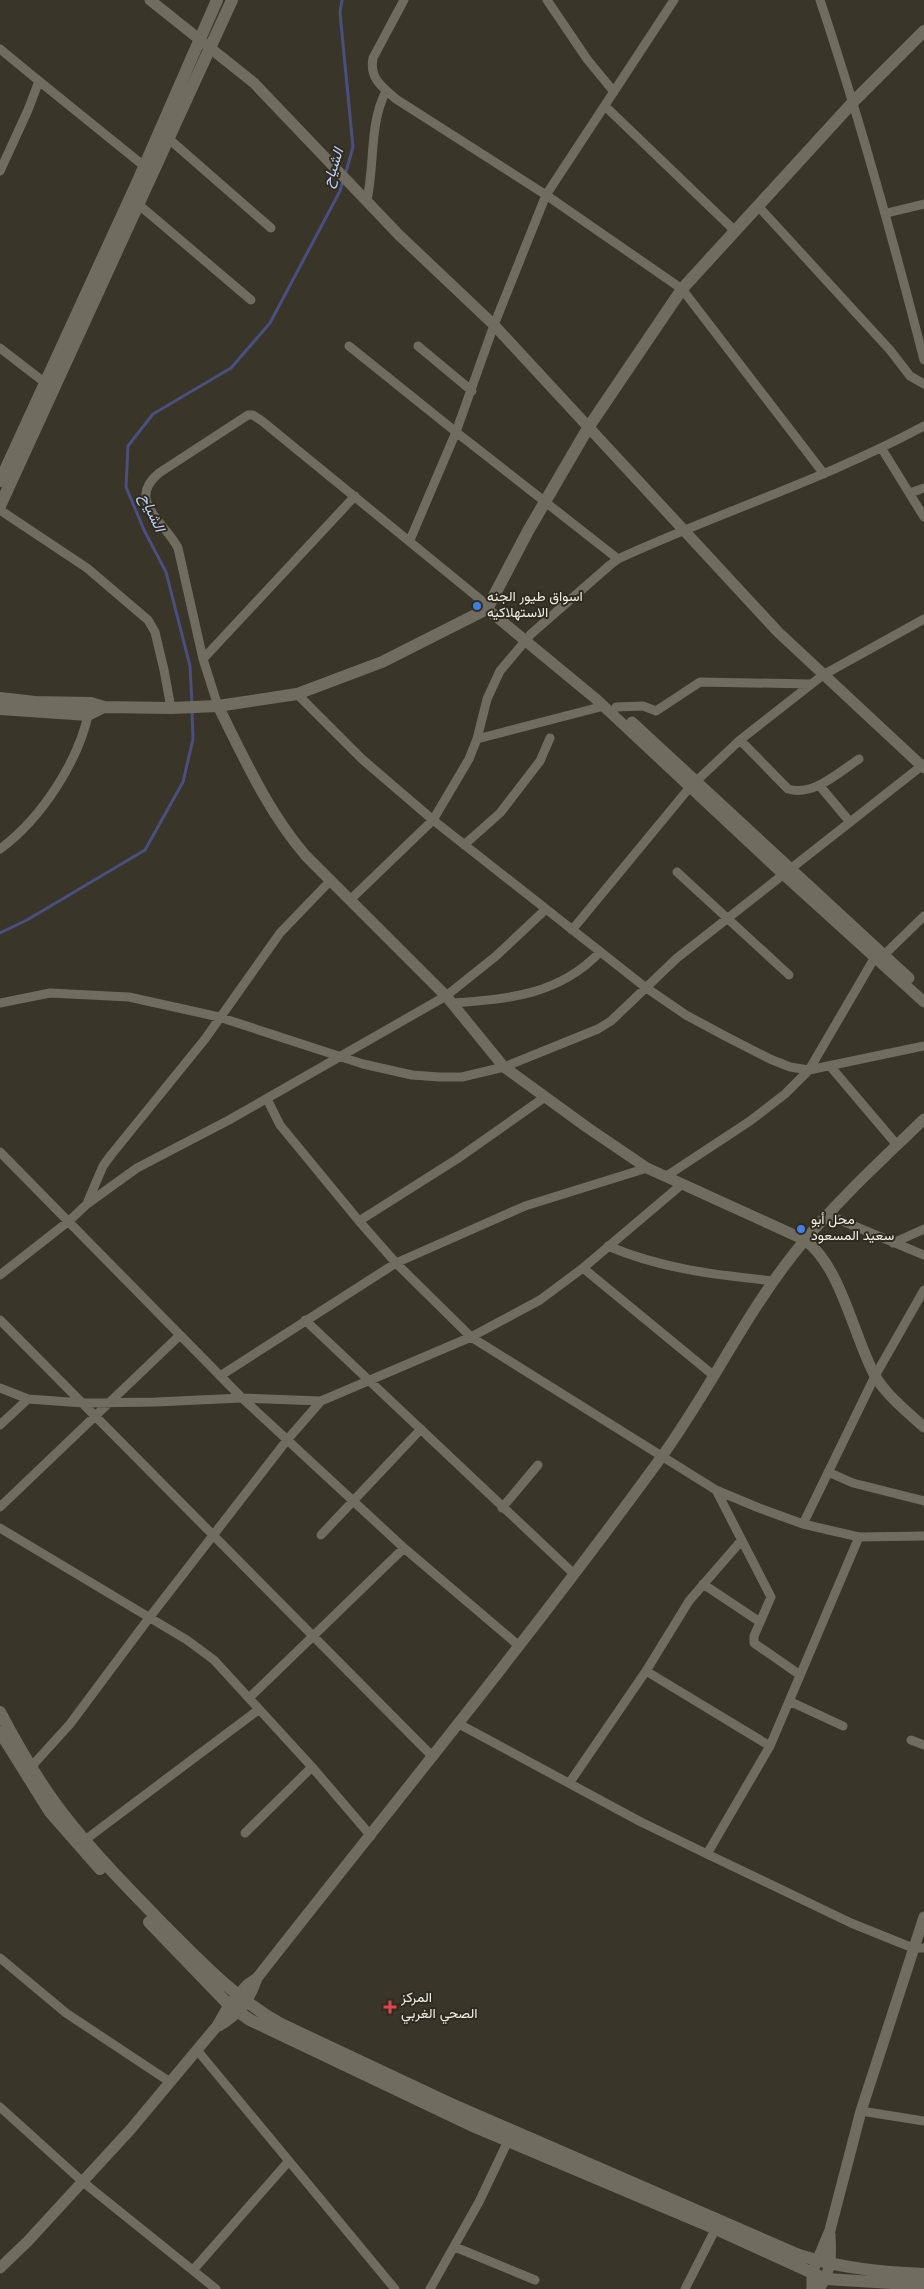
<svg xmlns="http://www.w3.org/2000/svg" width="924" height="2289" font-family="Georgia,Vazirmatn,serif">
  <rect width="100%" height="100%" fill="#393529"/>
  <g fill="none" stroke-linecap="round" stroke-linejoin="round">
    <path stroke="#495080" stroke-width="3" d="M 342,0 L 340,13 L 353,147 L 345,175
      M 192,705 L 190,666 L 166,572 L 144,530 L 126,487 L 128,446 L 153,414 L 231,368 L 270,323 L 340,191 L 343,181
      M 0,933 L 27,920 L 145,850 L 183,782 L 193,739 L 192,711"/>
    <path stroke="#706c5f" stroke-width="9" d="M 404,0 L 373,58 C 369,78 382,87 396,99 L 546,195 L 682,289 L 824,474
      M 547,0 L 587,59 L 614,92
      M 820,0 C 860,119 893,239 924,360
      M 0,49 L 39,81 L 28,110 L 0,171
      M 39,81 L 144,166
      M 606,107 L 734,230
      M 169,139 L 271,228
      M 367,200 C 375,163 369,124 386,91
      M 138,204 L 251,300
      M 758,206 L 890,350 L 910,376 L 924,384
      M 887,213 L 924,204
      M 349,346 L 456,432 L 618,559
      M 418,346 L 472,391
      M 0,348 L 48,385
      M 882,449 L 924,517
      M 910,493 L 924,488
      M 0,510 L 87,568 L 148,620 L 155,632 L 164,670 L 171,708
      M 410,540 L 456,432 L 494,325 L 546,195 L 674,0
      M 203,659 L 355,496
      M 297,694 L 362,759 L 433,820 L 645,987 L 686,1015 L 725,1036 L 770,1059 L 790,1067 L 809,1070 L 924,1046
      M 218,706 L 203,659 L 178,548 C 166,523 125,501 159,473 L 248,415 L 253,415 L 262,421 L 481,600 L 487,609
      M 616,707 L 643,706 L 656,711 L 700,682 L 811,684
      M 477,739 L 604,706
      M 740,740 L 788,789 C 813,797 839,772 859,759
      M 819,785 L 850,822
      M 464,845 L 500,813 L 540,761 L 550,738
      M 0,849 C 41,819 79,761 89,711
      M 677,872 L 789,975
      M 351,899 L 433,820 L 469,759 L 477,739 L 487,699 L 500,671 L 531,634 L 610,565 L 618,559 C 720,512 826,479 924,426
      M 572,930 L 690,787 L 740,740 L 823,675 L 924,619
      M 885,954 L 924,916
      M 0,1003 L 50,993 L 129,997 L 219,1017 L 363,1064 L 412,1075 L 439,1077 L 462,1077 L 504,1067 L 598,1029 L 611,1021 L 677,958 L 924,764
      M 453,1003 C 509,999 559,995 600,952
      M 830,1066 L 897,1145
      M 267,1099 L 280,1125 L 359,1221 L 396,1263 L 471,1337 L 716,1490 L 759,1508 L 803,1524 L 859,1537 L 924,1536
      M 0,1152 L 242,1398 L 404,1548 L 518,1645
      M 665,1177 L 750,1121 L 785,1094 L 809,1070 L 875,957
      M 88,1201 L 103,1166 L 111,1155 L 205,1039 L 280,933 L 331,880
      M 828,1215 L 924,1255
      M 359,1221 L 457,1159 L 545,1097
      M 893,1243 L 924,1229
      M 608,1246 C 662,1269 716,1275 774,1281
      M 583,1268 L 713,1375
      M 0,1275 L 69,1221 L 87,1204 L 137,1168 L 229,1120 L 446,996 L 496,956 L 546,909
      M 0,1320 L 433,1757
      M 305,1320 L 573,1573
      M 220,1376 L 396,1263 L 525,1206 L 647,1168
      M 0,1388 L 28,1399 L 83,1403 L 156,1402 L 242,1398 L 321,1401
      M 0,1425 L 28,1399
      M 828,1472 L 853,1483 L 924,1501
      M 716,1490 L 771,1597 L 754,1636 L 754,1643 L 800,1675
      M 0,1507 L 179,1336
      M 502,1508 L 538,1465
      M 803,1524 L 875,1376 L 924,1290
      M 0,1528 L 187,1640 L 214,1660 L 312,1767 L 371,1836
      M 321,1535 L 421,1429
      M 703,1584 L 760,1622
      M 646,1671 L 689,1601 L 741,1541
      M 249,1698 L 404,1548
      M 789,1701 L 843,1726
      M 459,1724 L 641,1822 L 707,1854 L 851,1923 L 913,1948 L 924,1948
      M 911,1740 L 924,1745
      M 31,1767 L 70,1724 L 149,1618 L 287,1440 L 321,1401 L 471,1337 L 540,1300 L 583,1268 L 681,1185
      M 570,1782 L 646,1671 L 770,1746
      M 245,1833 L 312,1767
      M 85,1840 L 258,1710
      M 707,1854 L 770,1746 L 859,1537
      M 0,1958 L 66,2013 L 170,2082
      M 197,2050 L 395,2289
      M 0,2107 L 83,2182 L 216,2289
      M 861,2111 L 924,2121
      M 455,2247 L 535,2280
      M 194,2269 L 288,2162
      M 430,2289 L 479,2202 L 508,2141
      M 685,2289 L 718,2224"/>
    <path stroke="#706c5f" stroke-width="11" d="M 150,0 L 254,83 L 399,235 L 494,325 L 778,632 L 924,768
      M 487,609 L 596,699 L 783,874 L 924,1002
      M 218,706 C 244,758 268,812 306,856 L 446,996 L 504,1067 L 588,1128 L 647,1168 L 805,1240 C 841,1267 853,1334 874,1374 C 884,1393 908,1413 924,1427
      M 632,722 L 909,978
      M 219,2026 C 239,2014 250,2000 257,1978
      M 0,2268 L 28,2241 L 130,2130 L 217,2026 L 229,2005 L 248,1984 L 257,1978 C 392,1806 531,1636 660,1459 C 712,1388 748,1307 805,1240 C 841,1197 884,1158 924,1119
      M 812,2289 L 812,2273 L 830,2230 L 861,2111 L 924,1917
      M 819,2289 C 832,2270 831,2256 830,2234"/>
    <path stroke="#706c5f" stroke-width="12" d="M 0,481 L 137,183 L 217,0
      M 0,506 L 232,0
      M 0,698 L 35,702 L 91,703 L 104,707 L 171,708 L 218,706 L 297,694 L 382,662 L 487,609 L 528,531 L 588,428 L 682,289 L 854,101 L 924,31
      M 0,709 L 88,715 L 104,707
      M 0,1712 C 19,1748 39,1783 64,1815 C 95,1855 131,1891 166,1927 C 202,1963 236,1999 281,2024 L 449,2103 L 799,2255 C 840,2268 881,2272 924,2274
      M 0,1732 L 50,1812 L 100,1869
      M 149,1922 L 229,2005 L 250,2020 L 475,2127 L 716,2229 L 819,2276 L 826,2279 L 924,2285"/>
  </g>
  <g fill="#3f7fe0" stroke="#2f2b1f" stroke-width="2">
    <circle cx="477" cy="606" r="5"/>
    <circle cx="801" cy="1229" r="5"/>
  </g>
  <path fill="#e0444e" stroke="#2f2b1f" stroke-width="2" d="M387.5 1999.5h5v5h5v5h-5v5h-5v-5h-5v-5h5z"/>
  <g text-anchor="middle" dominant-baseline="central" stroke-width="4" stroke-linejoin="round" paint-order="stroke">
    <g font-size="14" fill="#f0eee6" stroke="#2f2b1f" text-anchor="start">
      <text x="487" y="598">اسواق طيور الجنه<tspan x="487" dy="16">الاستهلاكيه</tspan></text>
      <text x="811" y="1221">محل أبو<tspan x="811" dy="16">سعيد المسعود</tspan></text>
      <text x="401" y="1999">المركز<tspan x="401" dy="16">الصحي الغربي</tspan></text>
    </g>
    <g font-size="15" font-style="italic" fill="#bcd0fa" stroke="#2f2b1f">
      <text transform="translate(334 168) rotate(-72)">الشياح</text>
      <text transform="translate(151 513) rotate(65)">الشياح</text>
    </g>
  </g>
</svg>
